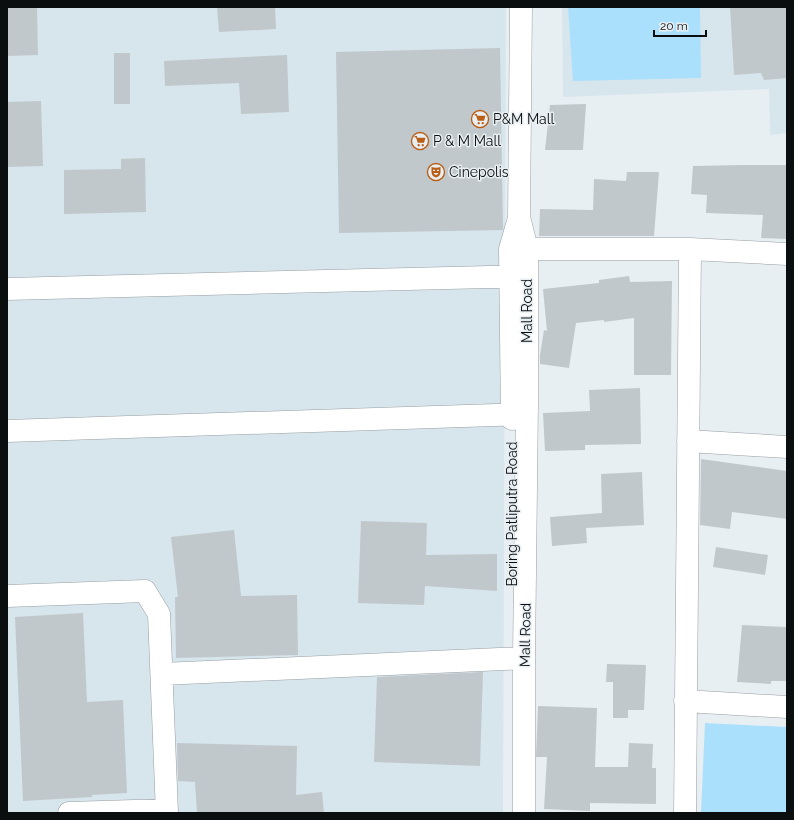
<svg xmlns="http://www.w3.org/2000/svg" width="794" height="820" font-family="Raleway,sans-serif">
  <rect width="100%" height="100%" fill="#e8eff3"/>
  <path fill="#d7e5ed" d="M 7,7 L 506,7 L 503,813 L 7,813 Z
    M 562,7 L 787,7 L 787,133 L 770,135 L 769,89 L 563,97 Z"/>
  <path fill="#abe0fc" d="M 568,7 L 700,7 L 701,78 L 573,81 Z
    M 705,723 L 787,727 L 787,813 L 701,813 Z"/>
  <path fill="#c1c8cb" d="M 7,7 L 37,7 L 38,55 L 7,56 Z
    M 217,7 L 275,7 L 276,29 L 219,32 Z
    M 730,7 L 786,7 L 787,78 L 764,80 L 761,73 L 734,75 Z
    M 500,48 L 503,230 L 339,233 L 336,52 Z
    M 114,53 L 130,53 L 130,104 L 114,104 Z
    M 287,55 L 289,112 L 241,114 L 239,83 L 165,86 L 164,61 Z
    M 41,101 L 43,166 L 7,167 L 7,102 Z
    M 586,104 L 583,150 L 545,150 L 550,105 Z
    M 145,158 L 146,212 L 64,214 L 64,170 L 121,169 L 121,159 Z
    M 744,165 L 787,165 L 787,239 L 761,238 L 763,215 L 706,213 L 707,195 L 691,194 L 693,166 Z
    M 627,172 L 659,172 L 654,236 L 539,236 L 540,209 L 593,210 L 594,179 L 626,181 Z
    M 629,276 L 630,282 L 672,281 L 671,375 L 634,375 L 634,318 L 604,322 L 604,320 L 576,323 L 569,368 L 540,364 L 540,355 L 544,330 L 547,331 L 543,289 L 599,283 L 599,280 Z
    M 640,388 L 641,444 L 585,445 L 585,450 L 545,451 L 543,413 L 590,411 L 589,390 Z
    M 701,459 L 787,471 L 787,519 L 732,512 L 730,529 L 700,525 Z
    M 642,472 L 644,525 L 586,528 L 587,543 L 552,546 L 550,517 L 602,513 L 601,474 Z
    M 361,521 L 427,523 L 426,555 L 497,554 L 497,591 L 425,586 L 424,605 L 358,603 Z
    M 234,530 L 241,596 L 297,595 L 298,655 L 176,658 L 175,597 L 178,597 L 171,537 Z
    M 716,547 L 768,555 L 765,575 L 713,567 Z
    M 83,613 L 87,702 L 123,700 L 127,793 L 92,795 L 92,797 L 23,801 L 15,617 Z
    M 742,625 L 787,627 L 787,681 L 771,681 L 771,684 L 737,682 Z
    M 607,664 L 646,665 L 644,710 L 628,710 L 628,718 L 613,718 L 613,682 L 606,682 Z
    M 483,672 L 480,766 L 374,762 L 377,677 Z
    M 538,706 L 597,708 L 595,767 L 628,767 L 629,743 L 653,744 L 652,768 L 656,768 L 656,804 L 590,803 L 590,811 L 544,809 L 547,757 L 536,757 Z
    M 177,743 L 297,746 L 296,795 L 322,792 L 324,813 L 197,813 L 195,782 L 178,781 Z"/>
  <g fill="none" stroke-linecap="round" stroke-linejoin="round">
    <g stroke="#989ea2" stroke-width="23">
      <path id="minor" d="M 521,7 L 519,217 L 527,249 L 527,402 L 524,658 L 524,813
        M 512,249 L 690,249 L 787,254
        M 7,289 L 526,276
        M 512,419 L 510,249 L 519,218
        M 7,431 L 526,414
        M 688,441 L 787,447
        M 7,596 L 145,591 L 159,614 L 167,813
        M 162,674 L 524,658
        M 685,701 L 787,707
        M 69,813 L 167,810
        M 685,813 L 690,249"/>
    </g>
    <use href="#minor" stroke="#fff" stroke-width="22"/>
  </g>
  <defs>
    <g id="supermarket-ring" transform="scale(0.9)"><circle r="9.5" fill="#e8eff3" stroke="#bb5d12" stroke-width="1.5"/><path d="M-6-5.5h2.5l.6 2H6L4.5 2H-2.5L-4.4-4H-6ZM-1.5 3.2a1.3 1.3 0 1 0 .1 0ZM3 3.2a1.3 1.3 0 1 0 .1 0Z" fill="#bb5d12"/></g>
    <g id="theatre-ring" transform="scale(0.9)"><circle r="9.5" fill="#e8eff3" stroke="#bb5d12" stroke-width="1.5"/><path d="M-5-5.5Q0-4 5-5.5V0Q5 5 0 6Q-5 5-5 0ZM-3.3-2.5H-1v1.5H-3.3ZM1-2.5H3.3v1.5H1ZM-2.8 1Q0 5.5 2.8 1Z" fill="#bb5d12"/></g>
  </defs>
  <g fill-rule="evenodd">
    <use href="#supermarket-ring" x="480" y="119"/>
    <use href="#supermarket-ring" x="420" y="141"/>
    <use href="#theatre-ring" x="436" y="172"/>
  </g>
  <g text-anchor="middle" dominant-baseline="central" stroke-width="3" stroke-linejoin="round" paint-order="stroke">
    <g font-size="14" fill="#0b0e0f" stroke="#e8eff3" text-anchor="start">
      <text x="493" y="119">P&amp;M Mall</text>
      <text x="433" y="141">P &amp; M Mall</text>
      <text x="449" y="172">Cinepolis</text>
    </g>
    <g font-size="14" fill="#0b0e0f" stroke="#e8eff3">
      <text transform="translate(527 311) rotate(-90)">Mall Road</text>
      <text transform="translate(512 514) rotate(-90)">Boring Patliputra Road</text>
      <text transform="translate(525 635) rotate(-89)">Mall Road</text>
    </g>
  </g>
  <rect width="794" height="820" fill="none" stroke="#0b0e0f" stroke-width="16"/>
  <path d="M654 30v6h52v-6" fill="none" stroke="#0b0e0f" stroke-width="2"/>
  <text x="660" y="30" font-size="12" fill="#0b0e0f" stroke="#e8eff3" stroke-width="3" paint-order="stroke">20 m</text>
</svg>
